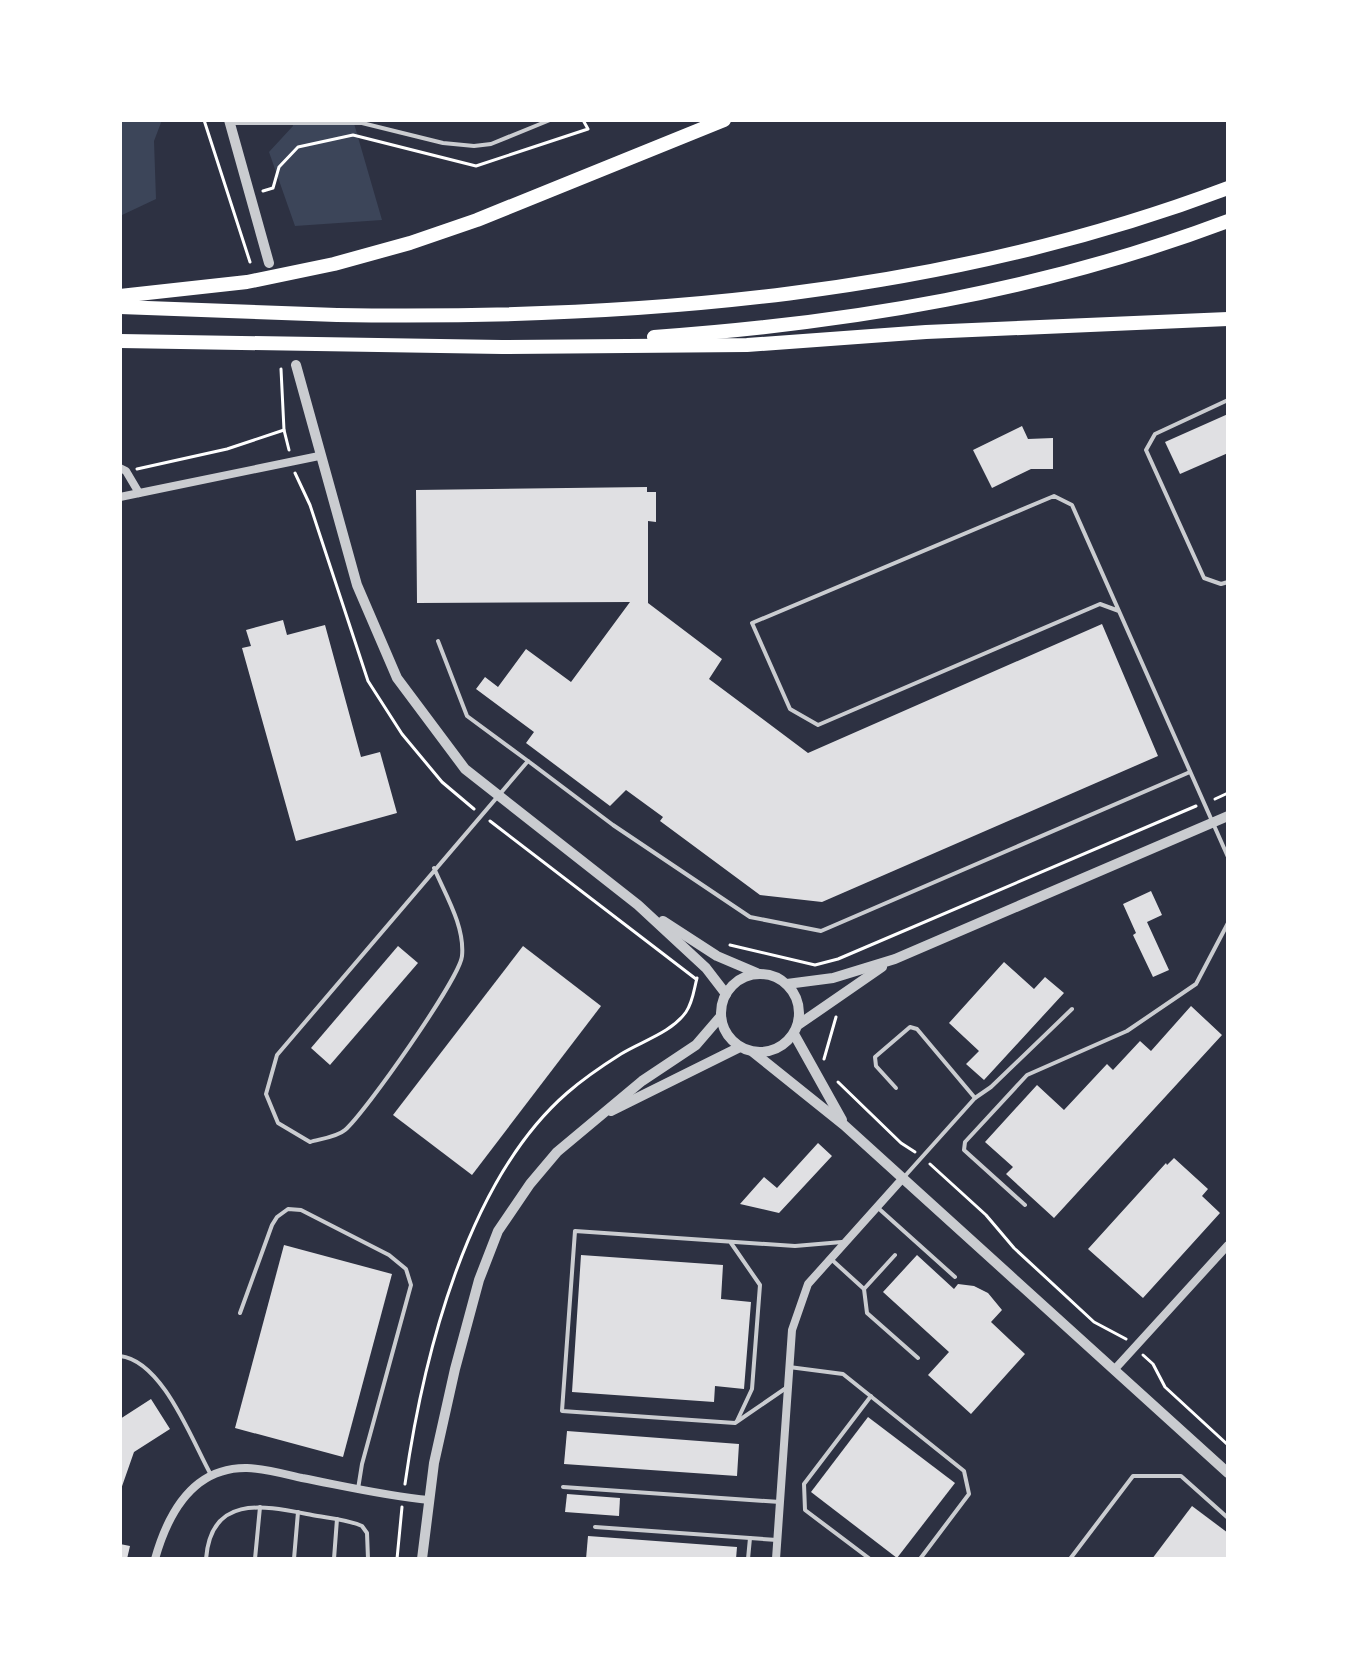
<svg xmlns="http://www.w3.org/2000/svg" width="1348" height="1679" viewBox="0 0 1348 1679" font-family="'Alegreya Sans',sans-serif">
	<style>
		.green { fill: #3c4559 }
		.building { fill: #e0e0e3 }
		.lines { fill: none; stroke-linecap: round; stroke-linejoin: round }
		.path { stroke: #fff; stroke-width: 3 }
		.service { stroke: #caccd0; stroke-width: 4 }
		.minor { stroke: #caccd0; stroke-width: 8 }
		.tertiary { stroke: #caccd0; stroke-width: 10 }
		.motorway { stroke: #fff; stroke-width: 14 }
	</style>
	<rect width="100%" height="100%" fill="#2d3142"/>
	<g class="green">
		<path d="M120,120H162L154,141L156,199L120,216Z"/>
		<path d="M291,120H353L382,220L295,226L269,152L293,126Z"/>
	</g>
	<g class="building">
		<path d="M1228,414V453L1180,474L1165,442Z"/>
		<path d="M1022,426L1028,439L1053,438V469H1031L992,488L973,450Z"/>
		<path d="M647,487V492H656V522L648,521V603L722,659L709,679L808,753L1102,624L1158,756L822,902L760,895L660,821L663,817L626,790L610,806L526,743L534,732L476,689L485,677L498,687L526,649L571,682L630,602L417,603L416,490Z"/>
		<path d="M283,620L287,635L325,625L361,757L380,752L397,813L296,841L242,648L251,646L246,630Z"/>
		<path d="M1151,891L1162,915L1147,922L1169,970L1153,977L1133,935L1136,933L1123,904Z"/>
		<path d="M398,946L418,963L330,1065L311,1048Z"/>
		<path d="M523,946L601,1006L472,1175L393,1115Z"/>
		<path d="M1004,962L1034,989L1045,977L1064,993L984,1080L966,1064L979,1051L949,1023Z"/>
		<path d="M1191,1006L1222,1035L1054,1218L1006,1174L1013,1167L985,1142L1037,1085L1064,1110L1107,1064L1113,1070L1140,1041L1151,1051Z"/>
		<path d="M818,1143L832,1156L779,1213L740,1204L764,1177L777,1188Z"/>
		<path d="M1174,1158L1208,1189L1202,1196L1220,1213L1143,1298L1088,1249L1166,1163L1167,1165Z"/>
		<path d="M284,1245L392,1274L343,1457L235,1428Z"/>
		<path d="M581,1255L723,1265L721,1299L751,1302L744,1389L715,1386L714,1402L572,1392Z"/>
		<path d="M917,1255L954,1289L958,1284L974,1286L988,1293L1002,1310L991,1322L1025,1354L971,1414L928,1375L949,1352L883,1292Z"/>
		<path d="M151,1399L170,1429L134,1452L120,1492V1419Z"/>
		<path d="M868,1417L955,1483L897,1558L811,1492Z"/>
		<path d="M567,1431L739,1444L737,1476L564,1464Z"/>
		<path d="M567,1494L620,1498L619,1516L565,1512Z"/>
		<path d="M1192,1506L1228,1533V1559H1152Z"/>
		<path d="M588,1536L737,1547L736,1559H586Z"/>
		<path d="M120,1544L130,1546L127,1559H120Z"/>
	</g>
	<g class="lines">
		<g class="path">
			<path d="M204,120L250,262"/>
			<path d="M263,191L273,188L279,167L298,147L353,135L476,166L588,129L583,120"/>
			<path d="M281,369L284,430L289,450"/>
			<path d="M137,469L227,449L284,430"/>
			<path d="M295,473L310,505L368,681L402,734L442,782L474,809"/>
			<path d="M1215,799L1228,793"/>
			<path d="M490,821L696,979"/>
			<path d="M730,945L815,965L838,959L1196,806"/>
			<path d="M824,1059L836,1017"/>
			<path d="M838,1082L901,1143L915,1152"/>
			<path d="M930,1164L986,1215L1014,1248L1094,1322L1126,1339"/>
			<path d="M1143,1355L1153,1364L1165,1387L1228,1445"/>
			<path d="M405,1484C423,1357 467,1180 567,1093C583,1079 602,1066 621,1054C642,1041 671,1033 686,1012C693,1002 694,989 697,978"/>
			<path d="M397,1559L402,1507"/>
		</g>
		<g class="service">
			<path d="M232,123H362L443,143L474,146L491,144L550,120"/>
			<path d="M1228,400L1155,434L1146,450L1204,578L1221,584L1228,582"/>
			<path d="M1119,611L1100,604L818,725L790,709L752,623L1054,496L1072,505L1228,857"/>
			<path d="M438,641L467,716L528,761"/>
			<path d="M434,868C445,894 465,926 462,956C460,978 365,1113 345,1130C337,1137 320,1139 310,1142L278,1123L266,1094L277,1055L528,761L613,825L750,917L821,931L1190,772"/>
			<path d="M896,1088L876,1066L875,1057L910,1027L917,1029L975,1098"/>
			<path d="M905,1176L975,1098L991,1087L1072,1009"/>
			<path d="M1025,1205L964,1150L965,1142L1027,1075L1127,1031L1196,984L1228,923"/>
			<path d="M877,1207L955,1277"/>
			<path d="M731,1243L760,1285L752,1389L737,1421"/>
			<path d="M831,1259L864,1289L867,1313L918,1358"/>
			<path d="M864,1289L895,1255"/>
			<path d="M240,1313L272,1225L277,1217L288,1209L301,1210L389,1255L406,1269L411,1285L362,1464L358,1489"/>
			<path d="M120,1356C163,1361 192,1441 211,1475"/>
			<path d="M789,1367L843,1374L964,1471L969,1494L920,1559"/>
			<path d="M786,1388L735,1423L562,1411L575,1231L795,1246L842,1242"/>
			<path d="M563,1487L780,1502"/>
			<path d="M595,1527L777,1540"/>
			<path d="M206,1559C211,1493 265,1506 312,1515C328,1518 347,1519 362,1526L367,1533L368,1559"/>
			<path d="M255,1559L260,1507"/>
			<path d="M294,1559L298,1512"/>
			<path d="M334,1559L337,1519"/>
			<path d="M748,1559L750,1538"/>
			<path d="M870,1559L805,1510L804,1484L871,1396"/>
			<path d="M1070,1559L1133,1476H1181L1228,1518"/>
		</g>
		<g class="minor">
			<path d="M120,468L126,471L139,493"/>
			<path d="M120,497L319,456"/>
			<path d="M1114,1370L1228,1245"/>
			<path d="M155,1559C168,1513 193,1467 247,1468C266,1469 284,1474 302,1478C344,1486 386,1496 429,1500"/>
			<path d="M776,1559L792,1330L808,1284L903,1178"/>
		</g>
		<g class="tertiary">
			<path d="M229,120L269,263"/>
			<path d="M296,365L357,585L397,678L465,769L638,905L706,968L726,994"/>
			<path d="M663,921L717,956L757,973"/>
			<circle cx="760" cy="1013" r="39"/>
			<path d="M787,984L833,978L895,959L1228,816"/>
			<path d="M798,1025L882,967"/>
			<path d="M794,1034L842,1120"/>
			<path d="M753,1052L844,1125L1228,1473"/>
			<path d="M611,1111L740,1047"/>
			<path d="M422,1559L434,1463L455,1369L479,1280L498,1231L530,1184L557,1152L642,1081L696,1045L721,1016"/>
		</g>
		<g class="motorway">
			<path d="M120,296L247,282L334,264L410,243L477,220L724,120"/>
			<path d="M120,307C192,309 265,313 337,315C638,320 945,295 1228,188"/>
			<path d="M654,337C852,323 1042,291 1228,221"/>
			<path d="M120,341L502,347L747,345L926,332L1228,319"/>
		</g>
	</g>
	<rect width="1348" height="1679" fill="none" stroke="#ffffff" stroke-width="244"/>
</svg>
